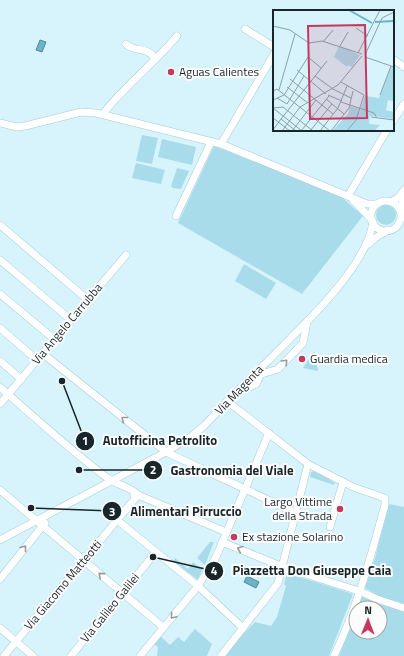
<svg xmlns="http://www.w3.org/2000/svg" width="404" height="656" viewBox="0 0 404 656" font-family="'Titillium Web',sans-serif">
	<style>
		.green { fill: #a9dceb }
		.water { fill: #6bb3c8; stroke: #528899 }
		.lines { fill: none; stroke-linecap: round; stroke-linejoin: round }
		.minor-casing { stroke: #a6cad5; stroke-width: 8 }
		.minor { stroke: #fff; stroke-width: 7 }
		.oneway { stroke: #979d9f }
		.poi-dot { fill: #c73860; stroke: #fcfcfc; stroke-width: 1.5 }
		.labels { text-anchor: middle; stroke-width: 4; stroke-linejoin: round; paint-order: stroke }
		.poi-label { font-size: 12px; fill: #18252a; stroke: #fcfcfc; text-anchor: start }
		.street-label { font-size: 12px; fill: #18252a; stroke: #fcfcfc }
		.inset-river { fill: none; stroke: #6bb3c8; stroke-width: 2 }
		.inset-road { fill: none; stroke: #8ba1a9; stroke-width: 1 }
		.view { fill: #c73860; fill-opacity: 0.15; stroke: #c73860; stroke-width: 2 }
		.inset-edge { fill: none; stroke: #18252a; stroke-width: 2 }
		.leader { fill: none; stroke: #18252a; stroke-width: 1.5 }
		.callout-dot { fill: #18252a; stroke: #fcfcfc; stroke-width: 1.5 }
		.mark-label { font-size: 12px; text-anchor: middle; font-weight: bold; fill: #fff }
		.callout-label { font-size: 13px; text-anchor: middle; font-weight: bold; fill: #18252a; stroke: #fcfcfc; stroke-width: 4; stroke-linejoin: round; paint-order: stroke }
	</style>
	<rect width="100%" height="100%" fill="#d7f4fd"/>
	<g class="green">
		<path d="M142,135L158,138L152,164L136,161Z"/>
		<path d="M162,139L196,147L192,165L158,157Z"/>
		<path d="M214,146L338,194L363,216L302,294L178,223Z"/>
		<path d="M136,163L165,170L161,184L132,178Z"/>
		<path d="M177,168L189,171L181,189L173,188L171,186Z"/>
		<circle cx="386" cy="215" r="10"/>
		<path d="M244,264L276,283L266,299L235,281Z"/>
		<path d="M314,351L318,371L303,368Z"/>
		<path d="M315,471L335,483L334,485L310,477L311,472Z"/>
		<path d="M389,504L404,507V606L386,600L365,588L375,558Z"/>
		<path d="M210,542H214L205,565L197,558Z"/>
		<path d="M175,558L188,569L193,562L202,570L198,580L173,561Z"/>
		<path d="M287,573L353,594L329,656H224L241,636L255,622L271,626L277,617L286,586L284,584Z"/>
		<path d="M362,596L404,610V656H339L356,613V632H380V608H358Z"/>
		<path d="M195,629L212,644L207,656H157L158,647L154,644L160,636L170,645L178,637L184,642Z"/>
	</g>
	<g class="water">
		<path d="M40,40L46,42L42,52L36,50Z"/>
		<path d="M247,576L259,582L256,588L244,582Z"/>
	</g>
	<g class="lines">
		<g class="minor-casing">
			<g id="minor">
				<path d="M245,29L274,47"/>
				<path d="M126,44C135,53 145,45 156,59"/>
				<path d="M393,59L404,67"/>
				<path d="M103,114C125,85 154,64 177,36"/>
				<path d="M393,121L404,104"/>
				<path d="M0,123L17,127L25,126L81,112L96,113L221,144L367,204H377"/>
				<path d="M221,144L274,54"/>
				<path d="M348,196L387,130"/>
				<path d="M353,200L372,220"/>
				<circle cx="386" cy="216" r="15"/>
				<path d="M391,202L399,197L404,190"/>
				<path d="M400,211L404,197"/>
				<path d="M176,216L211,142"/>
				<path d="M0,225L88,300"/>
				<path d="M369,244L375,238L388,230"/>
				<path d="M0,260L71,320"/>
				<path d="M0,294L54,339"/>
				<path d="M0,328L37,360"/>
				<path d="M42,353L166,452L296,513"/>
				<path d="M0,361L21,379"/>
				<path d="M252,377L278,369L303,343L307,322"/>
				<path d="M0,387C35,418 69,449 106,477C116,485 130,486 138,495"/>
				<path d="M239,392L256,384L261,373"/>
				<path d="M227,401L308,464L353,487L385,498V505C371,556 357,608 334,656"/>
				<path d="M0,404L126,255"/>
				<path d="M0,490L163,627"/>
				<path d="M134,495H138L226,532"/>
				<path d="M117,520L198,586L243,628"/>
				<path d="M330,527L343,482"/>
				<path d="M0,540L166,452L193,435L205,425C225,403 246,382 267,362C299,329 367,268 373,222"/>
				<path d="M222,542L283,567L359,591L377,599L404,608"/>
				<path d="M0,579L45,523"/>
				<path d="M0,628L33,656"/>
				<path d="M4,656L138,495"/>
				<path d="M71,656L156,552"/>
				<path d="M140,656L198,586L216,557L269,433"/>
				<path d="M221,656L278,583L308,464"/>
			</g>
		</g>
		<use href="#minor" class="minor"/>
	</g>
	<defs><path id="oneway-chevron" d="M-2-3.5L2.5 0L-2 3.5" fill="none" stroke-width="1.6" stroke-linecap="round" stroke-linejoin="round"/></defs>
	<g class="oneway">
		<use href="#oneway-chevron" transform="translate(285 362) rotate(-46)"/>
		<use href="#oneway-chevron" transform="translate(124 419) rotate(-141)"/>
		<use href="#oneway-chevron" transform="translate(24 548) rotate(-52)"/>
		<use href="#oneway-chevron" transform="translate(240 549) rotate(-157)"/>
		<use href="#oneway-chevron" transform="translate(101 575) rotate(-140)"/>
		<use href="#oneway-chevron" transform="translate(173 616) rotate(130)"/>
	</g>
	<g class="poi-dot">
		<circle cx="171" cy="72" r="4"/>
		<circle cx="302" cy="359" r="4"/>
		<circle cx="340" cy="509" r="4"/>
		<circle cx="234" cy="537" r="4"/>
	</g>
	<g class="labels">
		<g class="poi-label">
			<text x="179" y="76">Aguas Calientes</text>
			<text x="310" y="363">Guardia medica</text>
			<text x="332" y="506" text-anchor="end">Largo Vittime<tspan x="332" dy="14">della Strada</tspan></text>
			<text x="242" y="541">Ex stazione Solarino</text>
		</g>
		<g class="street-label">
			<text transform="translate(67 324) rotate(-50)" y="4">Via Angelo Carrubba</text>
			<text transform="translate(239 390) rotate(-46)" y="4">Via Magenta</text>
			<text transform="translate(63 585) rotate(-50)" y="4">Via Giacomo Matteotti</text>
			<text transform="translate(110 608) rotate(-51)" y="4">Via Galileo Galilei</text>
		</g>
	</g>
	<g transform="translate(273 10)">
		<rect width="121" height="121" fill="#d7f4fd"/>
		<path d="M66,36L87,45L79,57L75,55L74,57L61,47ZM118,57L121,58V91L115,90L113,100L121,102V109L106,107L88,98L92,86L106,88ZM77,96L87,99L83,110L74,121H59L75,104ZM88,99L101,103L103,106H97L96,114L107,115L101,121H75Z" fill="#a9dceb"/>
		<path class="inset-river" d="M76,0L99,13M102,12L121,11"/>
		<path class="inset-road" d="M0,16L17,20L36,33L49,31L89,44M83,18L95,26M50,32L60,20M67,36L75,22M85,43L107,0M92,45L109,8L121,2M92,47L121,57M24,60L53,84M42,66L60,79L78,88M17,69L60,104M68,72L91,85L83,110L74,121M14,77L35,93M6,80L22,24M0,81L4,79L57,121M55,85L69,91M107,85L118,56M4,88L14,94L31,66M53,89L71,104M0,90L11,85L35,47L48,58M68,92L101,103L104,108M0,98L10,97L40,121M0,98L29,121M98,107L121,110M0,108L17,121M8,109L54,51M0,120L8,109L23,121M9,121L27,97L65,75L89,46M19,121L43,90M28,121L56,86M37,121L59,94M47,121L65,98L74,76M58,121L76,98L80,81"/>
		<path class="view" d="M92,15L94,108L37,109L35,16Z"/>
		<rect width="121" height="121" class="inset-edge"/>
	</g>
	<path class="leader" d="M62 381L85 441M79 470L153 470M31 508L112 511M153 557L214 571"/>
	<g class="callout-dot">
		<circle cx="62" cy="381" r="4"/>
		<circle cx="79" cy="470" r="4"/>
		<circle cx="31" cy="508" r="4"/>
		<circle cx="153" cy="557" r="4"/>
		<circle cx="85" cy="441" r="10"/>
		<circle cx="153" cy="470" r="10"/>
		<circle cx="112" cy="511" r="10"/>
		<circle cx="214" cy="571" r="10"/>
	</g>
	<g class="mark-label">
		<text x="85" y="445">1</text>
		<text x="153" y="474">2</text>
		<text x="112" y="516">3</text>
		<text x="214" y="575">4</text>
	</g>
	<g class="callout-label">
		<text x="160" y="445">Autofficina Petrolito</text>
		<text x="232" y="475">Gastronomia del Viale</text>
		<text x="186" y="516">Alimentari Pirruccio</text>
		<text x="312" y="575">Piazzetta Don Giuseppe Caia</text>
	</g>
	<g transform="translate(368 620) rotate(1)"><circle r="19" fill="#fcfcfc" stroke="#a1a6a8"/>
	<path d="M0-3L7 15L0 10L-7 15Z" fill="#c73860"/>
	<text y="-6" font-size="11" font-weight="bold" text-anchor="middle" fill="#18252a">N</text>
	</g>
</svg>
